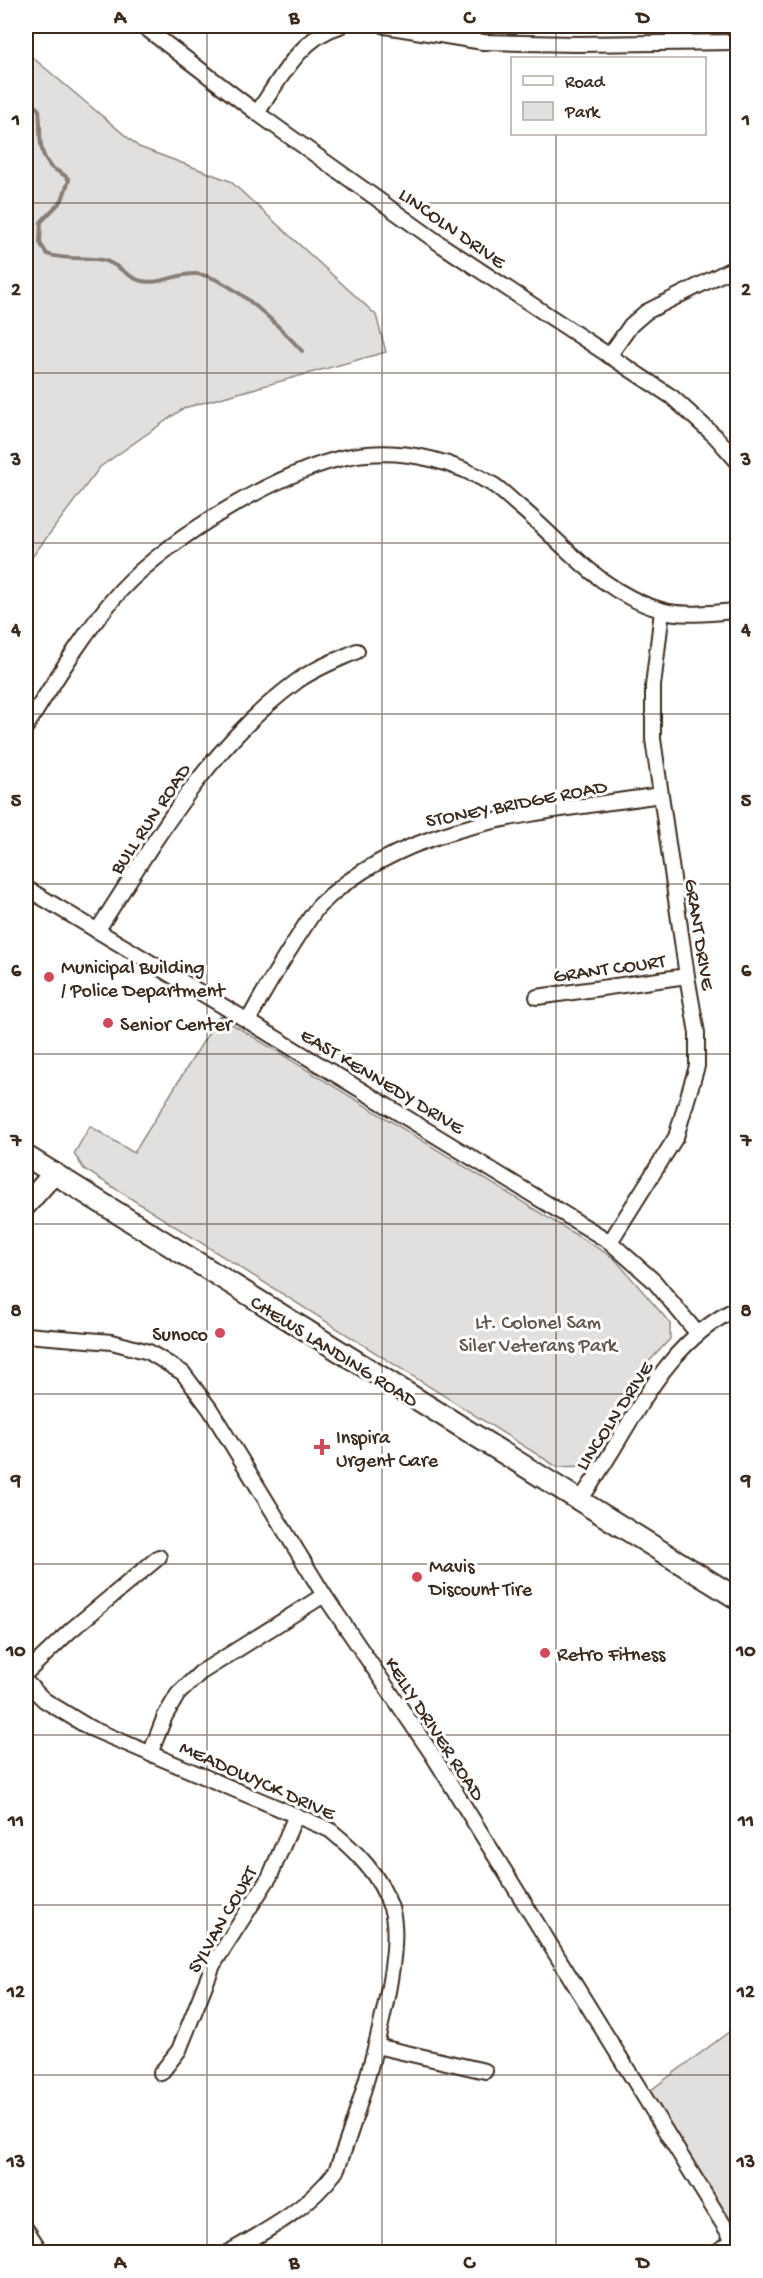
<svg xmlns="http://www.w3.org/2000/svg" width="763" height="2278" viewBox="0 0 763 2278" font-family="'Gochi Hand',sans-serif">
	<style>
		.green { fill: #e2e0de; stroke: #8e857e; stroke-width: 1.5 }
		.lines { fill: none; stroke-linecap: round; stroke-linejoin: round }
		.stream { stroke: #887e77; stroke-width: 4 }
		.street-casing { stroke: #3b2a1e; stroke-width: 18 }
		.secondary-casing { stroke: #3b2a1e; stroke-width: 24 }
		.street { stroke: #fff; stroke-width: 14 }
		.secondary { stroke: #fff; stroke-width: 20 }
		.grid { fill: none; stroke: #3b2a1e; stroke-width: 1.5; stroke-opacity: 0.55 }
		.poi-dot { fill: #d1495b; stroke: #fff; stroke-width: 2 }
		.labels { text-anchor: middle; stroke-width: 6; stroke-linejoin: round; paint-order: stroke }
		.street-label { font-size: 20px; fill: #3b2a1e; stroke: #fff }
		.poi-label { font-size: 20px; fill: #3b2a1e; stroke: #fff; text-anchor: start }
		.park-label { font-size: 20px; fill: #65584e; stroke: #fff }
		.neatline { fill: none; stroke: #3b2a1e; stroke-width: 2 }
		.grid-label { font-size: 20px; text-anchor: middle; font-weight: bold; fill: #3b2a1e }
	</style>
	<rect width="100%" height="100%" fill="#fff"/>
	<filter id="ink" filterUnits="userSpaceOnUse"><feTurbulence type="fractalNoise" baseFrequency=".0167" numOctaves="2"/><feDisplacementMap in="SourceGraphic" scale="12" xChannelSelector="R" yChannelSelector="G"/><feConvolveMatrix kernelMatrix="1 2 1 2 8 2 1 2 1" color-interpolation-filters="sRGB"/></filter>
	<g filter="url(#ink)">
		<g class="green">
			<path d="M26,52L139,147L230,181L376,315L386,352L184,408L100,467L26,565Z"/>
			<path d="M219,1016L614,1258L670,1323V1339L643,1368L583,1466L557,1467L84,1169L74,1154L90,1126L134,1153Z"/>
			<path d="M737,2026V2245L643,2096Z"/>
		</g>
		<g class="lines">
			<path class="stream" d="M26,96L39,110C42,130 36,149 50,166C56,172 65,173 69,180L62,200L41,222L40,243L47,254C62,260 85,257 102,260C117,262 127,278 142,281C161,285 177,273 196,274C230,276 280,327 302,351"/>
			<g class="street-casing">
				<g id="street">
					<path d="M143,26L257,113L443,246L672,397L715,436L738,462"/>
					<path d="M385,26L483,42L576,44L738,42"/>
					<path d="M257,113C279,81 300,37 340,26"/>
					<path d="M609,356L631,325L646,312L738,266"/>
					<path d="M26,727C54,682 86,629 121,590C170,537 295,459 367,454C410,450 455,462 492,484C502,490 511,500 520,507C565,545 601,593 661,610C684,617 714,612 738,611"/>
					<path d="M26,888L248,1021L610,1242L654,1281L698,1334"/>
					<path d="M97,931C155,841 208,747 296,682C313,669 337,660 357,651"/>
					<path d="M537,997L687,976"/>
					<path d="M248,1021C264,991 281,963 299,935C306,925 312,913 320,905C408,819 544,813 660,795"/>
					<path d="M610,1242L676,1137L697,1066V1033L687,976L653,739V686L662,611"/>
					<path d="M26,1335L112,1342L149,1352L183,1373L210,1409L324,1595L432,1754L738,2248"/>
					<path d="M579,1501C630,1434 657,1346 738,1308"/>
					<path d="M26,1673L71,1630L159,1557"/>
					<path d="M26,1682L44,1700L90,1728L330,1830C357,1852 380,1875 391,1908C408,1957 356,2122 336,2171C309,2208 268,2230 229,2252"/>
					<path d="M150,1754L165,1716L178,1694L200,1673L324,1595"/>
					<path d="M376,2046L485,2071"/>
					<path d="M161,2073L179,2050L213,1965L270,1876L296,1815"/>
					<path d="M26,2229L41,2252"/>
					<path d="M716,2252L733,2241"/>
				</g>
			</g>
			<g class="secondary-casing">
				<g id="secondary">
					<path d="M26,1156L738,1599"/>
					<path d="M26,1205L54,1173"/>
				</g>
			</g>
			<use href="#street" class="street"/>
			<use href="#secondary" class="secondary"/>
		</g>
	</g>
	<path class="grid" d="M207,26V2252M382,26V2252M556,26V58M556,134V2252M26,203H738M26,373H738M26,543H738M26,714H738M26,884H738M26,1054H738M26,1224H738M26,1394H738M26,1564H738M26,1735H738M26,1905H738M26,2075H738"/>
	<g class="poi-dot">
		<circle cx="49" cy="977" r="6"/>
		<circle cx="108" cy="1023" r="6"/>
		<circle cx="220" cy="1333" r="6"/>
		<path d="M319 1438h6v6h6v6h-6v6h-6v-6h-6v-6h6z"/>
		<circle cx="417" cy="1577" r="6"/>
		<circle cx="545" cy="1653" r="6"/>
	</g>
	<g class="labels">
		<g class="street-label">
			<text transform="translate(453 227) rotate(35)" y="7">LINCOLN DRIVE</text>
			<text transform="translate(516 802) rotate(-11)" y="7">STONEY BRIDGE ROAD</text>
			<text transform="translate(149 818) rotate(-56)" y="7">BULL RUN ROAD</text>
			<text transform="translate(701 934) rotate(81)" y="7">GRANT DRIVE</text>
			<text transform="translate(609 967) rotate(-8)" y="7">GRANT COURT</text>
			<text transform="translate(383 1080) rotate(31)" y="7">EAST KENNEDY DRIVE</text>
			<text transform="translate(335 1350) rotate(32)" y="7">CHEWS LANDING ROAD</text>
			<text transform="translate(613 1415) rotate(-57)" y="7">LINCOLN DRIVE</text>
			<text transform="translate(436 1728) rotate(57)" y="7">KELLY DRIVER ROAD</text>
			<text transform="translate(258 1779) rotate(24)" y="7">MEADOWYCK DRIVE</text>
			<text transform="translate(221 1919) rotate(-60)" y="7">SYLVAN COURT</text>
		</g>
		<g class="poi-label">
			<text x="61" y="973">Municipal Building<tspan x="61" dy="23">/ Police Department</tspan></text>
			<text x="120" y="1030">Senior Center</text>
			<text x="208" y="1340" text-anchor="end">Sunoco</text>
			<text x="336" y="1443">Inspira<tspan x="336" dy="23">Urgent Care</tspan></text>
			<text x="429" y="1572">Mavis<tspan x="429" dy="23">Discount Tire</tspan></text>
			<text x="557" y="1660">Retro Fitness</text>
		</g>
		<g class="park-label">
			<text x="538" y="1328">Lt. Colonel Sam<tspan x="538" dy="23">Siler Veterans Park</tspan></text>
		</g>
	</g>
	<rect width="763" height="2278" fill="none" stroke="#fff" stroke-width="66"/>
	<rect x="511" y="57" width="195" height="78" fill="#ffffff" stroke="#b1aaa5" stroke-width="1.5"/>
	<rect x="523" y="76" width="30" height="9" fill="#ffffff" stroke="#b1aaa5" stroke-width="1.5"/>
	<text x="565" y="87" font-size="18" fill="#3b2a1e">Road</text>
	<rect x="523" y="102" width="30" height="18" fill="#e2e0de" stroke="#b1aaa5" stroke-width="1.5"/>
	<text x="565" y="117" font-size="18" fill="#3b2a1e">Park</text>
	<rect x="33" y="33" width="697" height="2212" class="neatline"/>
	<g class="grid-label">
		<text x="120" y="23">A</text>
		<text x="294" y="23">B</text>
		<text x="469" y="23">C</text>
		<text x="643" y="23">D</text>
		<text x="16" y="125">1</text>
		<text x="746" y="125">1</text>
		<text x="16" y="295">2</text>
		<text x="746" y="295">2</text>
		<text x="16" y="465">3</text>
		<text x="746" y="465">3</text>
		<text x="16" y="635">4</text>
		<text x="746" y="635">4</text>
		<text x="16" y="806">5</text>
		<text x="746" y="806">5</text>
		<text x="16" y="976">6</text>
		<text x="746" y="976">6</text>
		<text x="16" y="1146">7</text>
		<text x="746" y="1146">7</text>
		<text x="16" y="1316">8</text>
		<text x="746" y="1316">8</text>
		<text x="16" y="1486">9</text>
		<text x="746" y="1486">9</text>
		<text x="16" y="1656">10</text>
		<text x="746" y="1656">10</text>
		<text x="16" y="1826">11</text>
		<text x="746" y="1826">11</text>
		<text x="16" y="1997">12</text>
		<text x="746" y="1997">12</text>
		<text x="16" y="2167">13</text>
		<text x="746" y="2167">13</text>
		<text x="120" y="2268">A</text>
		<text x="294" y="2268">B</text>
		<text x="469" y="2268">C</text>
		<text x="643" y="2268">D</text>
	</g>
</svg>
